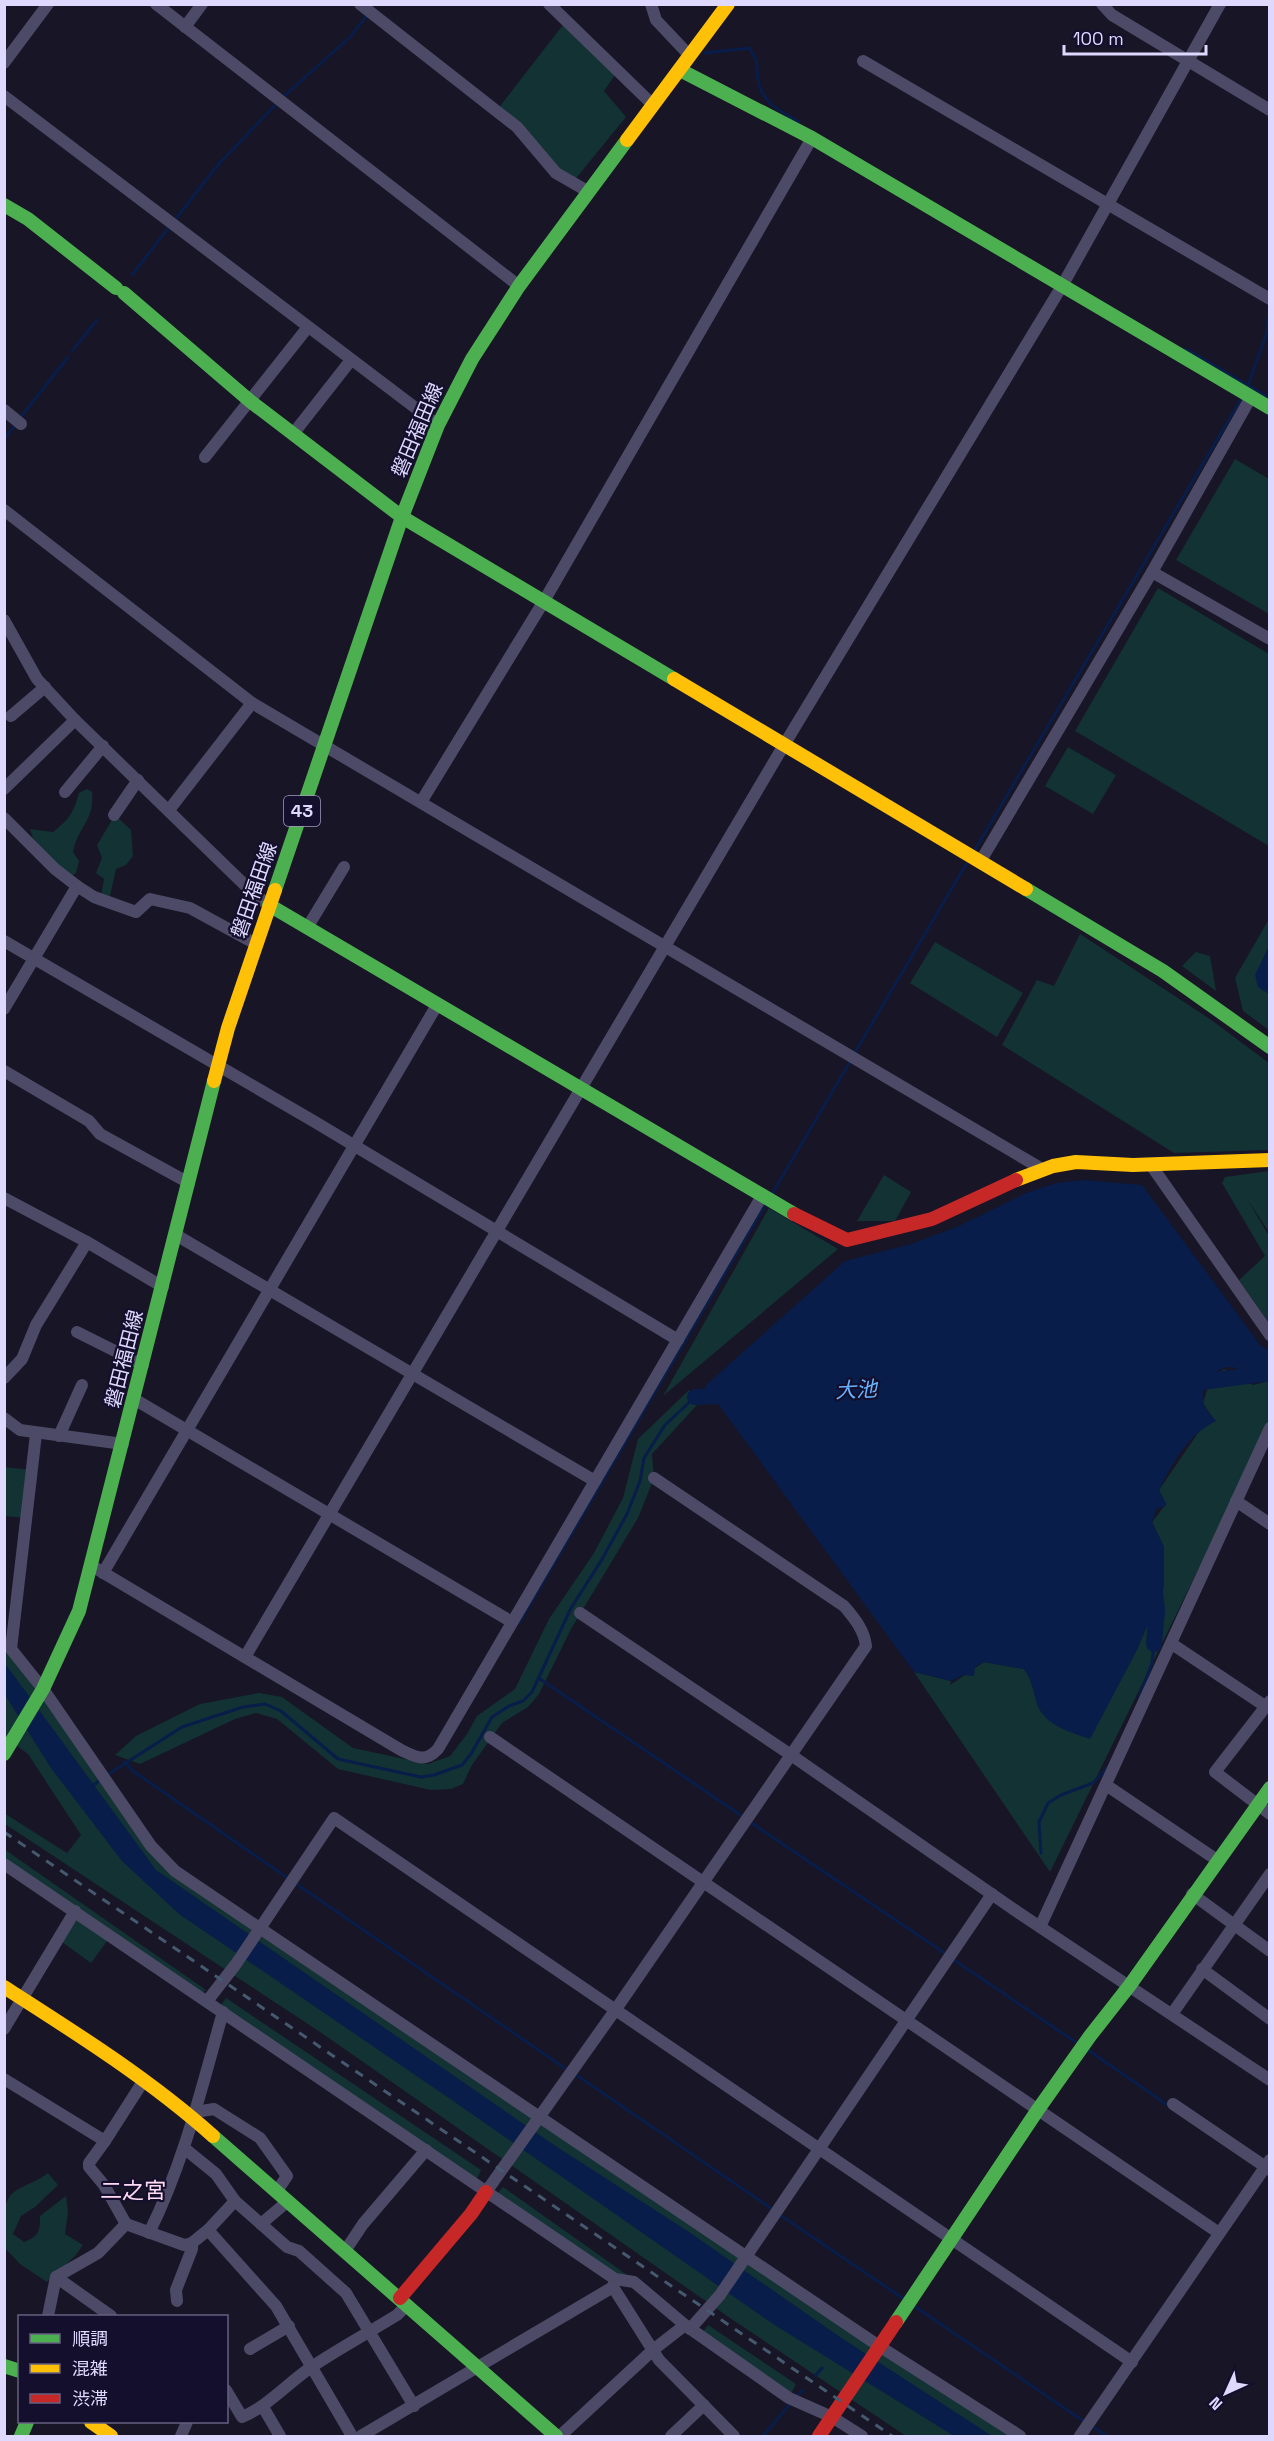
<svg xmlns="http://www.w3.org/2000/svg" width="1274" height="2441" viewBox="0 0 1274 2441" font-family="'Space Grotesk','Noto Sans JP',sans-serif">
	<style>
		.green { fill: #123234 }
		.water { fill: #081d49 }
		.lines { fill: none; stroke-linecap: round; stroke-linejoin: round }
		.stream { stroke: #081d49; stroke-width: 3 }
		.river { stroke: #081d49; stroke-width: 16 }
		.street { stroke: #4c4a66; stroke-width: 12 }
		.fast { stroke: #4caf50; stroke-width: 14 }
		.slow { stroke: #ffc107; stroke-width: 14 }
		.jam { stroke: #c62828; stroke-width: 14 }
		.rail { stroke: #455a6f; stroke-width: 3; stroke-dasharray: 9 8; stroke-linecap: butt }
		.labels { text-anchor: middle; stroke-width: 4.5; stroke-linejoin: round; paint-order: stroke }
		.shield { fill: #140f2c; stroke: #a29cc0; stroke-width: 1.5 }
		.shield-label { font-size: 18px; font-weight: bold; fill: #dfd9ff }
		.street-label { font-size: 20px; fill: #dfd9ff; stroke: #140f2c }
		.water-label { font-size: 21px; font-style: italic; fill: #67b5ff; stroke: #140f2c }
		.quarter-label { font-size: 22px; fill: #ffdbf1; stroke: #140f2c }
	</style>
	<rect width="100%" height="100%" fill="#181526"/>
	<g class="green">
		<path d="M566,21L615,75L604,91L626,117L573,182L497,110Z"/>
		<path d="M1235,459L1269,479V614L1176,560Z"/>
		<path d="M1158,588L1269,654V846L1075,731Z"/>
		<path d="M1068,747L1116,775L1093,814L1045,786Z"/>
		<path d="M87,789L92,792C95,821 78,826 73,852L79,861L76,873L68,879L33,838L30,829L53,832C69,819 73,814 79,793Z"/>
		<path d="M117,817L131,830L133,856L126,865L116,869L110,896H101L104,879L96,873L102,858L97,845L112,820Z"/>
		<path d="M1269,919V1030L1243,1011L1235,978Z"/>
		<path d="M1080,934L1210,1019L1269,1063V1150L1174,1153L1002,1045L1037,980L1054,986Z"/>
		<path d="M935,942L1023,993L997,1037L910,983Z"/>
		<path d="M1196,952L1210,956L1216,991L1182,966Z"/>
		<path d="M1269,1171V1232L1247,1199L1269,1236V1323L1239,1280L1265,1256L1222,1183L1225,1177Z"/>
		<path d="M884,1175L911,1192L895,1221H857Z"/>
		<path d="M769,1208L838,1249L663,1396Z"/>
		<path d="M1224,1369L1253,1385L1269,1381V1425L1050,1872L914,1672L951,1681L950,1685L984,1662L1024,1669L1031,1680L1038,1706L1164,1547L1152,1522L1166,1504L1159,1490L1200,1430L1215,1421L1203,1403L1210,1381Z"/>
		<path d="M689,1390L697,1405L652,1454L654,1478L638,1518L571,1629L539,1694L528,1707L502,1723L472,1765L463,1784L451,1789L431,1790L338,1769L277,1719L256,1713L235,1719L140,1764L115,1755L136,1736L200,1704L259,1693L282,1697L353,1748L428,1764L450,1756L467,1734L477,1716L515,1689L549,1619L594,1553L623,1498L638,1439Z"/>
		<path d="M4,1467L32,1470L26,1518L5,1516Z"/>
		<path d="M5,1635L166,1863L1020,2436H906L730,2318L323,2034L5,1824L4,1813L67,1853L81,1835L28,1754L5,1737Z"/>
		<path d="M4,1849L206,1990L199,1995L5,1860Z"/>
		<path d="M77,1919L107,1941L91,1963L62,1942Z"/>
		<path d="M226,1998L481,2170L476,2181L221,2005Z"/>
		<path d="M48,2173L58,2185L35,2207L21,2216L13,2234L24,2242C39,2236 40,2232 40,2216L66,2196L68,2212L65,2234L83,2245L75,2256L47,2282L20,2264L5,2248C5,2231 0,2202 14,2192C25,2184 37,2182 48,2173Z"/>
		<path d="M503,2187L630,2277L615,2279L496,2195Z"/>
		<path d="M708,2325L796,2384L791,2394L702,2333Z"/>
	</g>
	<g class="water">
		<path d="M1269,946V994L1258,987L1255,975Z"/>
		<path d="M1083,1180L1142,1185L1261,1346L1270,1351L1269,1381L1260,1382C1252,1377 1240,1367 1230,1367C1214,1367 1201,1386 1203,1401C1204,1408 1211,1415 1216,1421C1189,1433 1171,1465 1159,1491L1166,1503L1165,1507L1157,1508L1152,1522L1164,1547V1587L1137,1650L1090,1739C1071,1732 1045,1726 1037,1704C1033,1691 1032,1680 1024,1669L984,1662L975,1667L974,1676L964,1675L951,1681L914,1672L705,1386L845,1261L911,1244L959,1226L1026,1193L1056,1183Z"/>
		<path d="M4,1662L156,1870L554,2145L689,2232L840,2337L992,2436H954L773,2324L446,2096L179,1914L122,1861L51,1768L5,1695Z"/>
	</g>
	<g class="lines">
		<g class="stream">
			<path d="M705,53L749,48C762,66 754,66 759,84C764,105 783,112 799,122"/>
			<path d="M283,97L350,37L368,14"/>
			<path d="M174,221L217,166L278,102"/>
			<path d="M132,275L170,226"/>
			<path d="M1186,349L1270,398"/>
			<path d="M72,351L97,320"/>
			<path d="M1247,388L1266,335L1270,303"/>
			<path d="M20,418L68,357"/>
			<path d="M4,439L16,424"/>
			<path d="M973,853L1241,399"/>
			<path d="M854,1054L968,861"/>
			<path d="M772,1194L851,1060"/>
			<path d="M519,1623L765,1205"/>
			<path d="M540,1679L745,1818"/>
			<path d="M1139,1698L1152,1663L1154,1644"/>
			<path d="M125,1762L133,1771L289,1879"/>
			<path d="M107,1775L182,1727L243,1707L265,1704L281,1711L338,1759L421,1777L434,1775L462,1765L471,1754L492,1717L509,1706L523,1701L532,1692L571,1608L601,1561L627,1514L640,1481L644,1458L665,1425L695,1397"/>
			<path d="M90,1788L101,1779"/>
			<path d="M750,1822L946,1954"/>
			<path d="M1041,1853L1039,1822L1048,1803L1061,1795L1093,1783L1108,1767"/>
			<path d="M295,1883L569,2071"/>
			<path d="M951,1958L1077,2043"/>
			<path d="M1088,2050L1169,2106"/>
			<path d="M575,2074L775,2211"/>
			<path d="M780,2215L904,2299"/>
			<path d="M914,2306L1085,2422"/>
			<path d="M815,2376L822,2368"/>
			<path d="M798,2395L803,2390"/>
			<path d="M1090,2425L1107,2436"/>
			<path d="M763,2436L790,2404"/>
		</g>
		<g class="river">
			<path d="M1186,1384L1270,1373"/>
			<path d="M695,1397L733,1395"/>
			<path d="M1154,1584L1157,1611L1154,1644"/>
		</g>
		<g class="street">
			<path d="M156,4L519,286"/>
			<path d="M360,4L517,127L556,173L589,192"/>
			<path d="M549,4L652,104"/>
			<path d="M651,4L656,20L690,56"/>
			<path d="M1102,4L1112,15L1270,110"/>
			<path d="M185,27L202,4"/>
			<path d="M863,61L1270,299"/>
			<path d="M4,63L48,4"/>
			<path d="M4,96L438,425"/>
			<path d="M4,410L21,424"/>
			<path d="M293,434L351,360"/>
			<path d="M205,457L308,327"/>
			<path d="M4,510L252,703L1042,1169"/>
			<path d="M1152,572L1270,639"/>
			<path d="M4,620L37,679L75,720L255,895L269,905"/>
			<path d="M11,716L45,687"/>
			<path d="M4,789L75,720"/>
			<path d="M65,792L103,746"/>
			<path d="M421,802L544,601L812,138"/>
			<path d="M169,810L252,703"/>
			<path d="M114,815L138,780"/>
			<path d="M4,818L55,869L77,886L94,897L136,912L150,899L190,908L256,944"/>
			<path d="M980,862L1152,572L1251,397"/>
			<path d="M307,928L344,867"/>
			<path d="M4,941L315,1122L678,1340"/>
			<path d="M4,1009L77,886"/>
			<path d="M4,1071L89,1121L100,1134L189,1183"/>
			<path d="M1151,1165L1270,1335"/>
			<path d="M4,1198L87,1242L163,1287"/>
			<path d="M176,1235L595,1481"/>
			<path d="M77,1332L143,1365"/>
			<path d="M4,1378L22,1359L36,1325L87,1242"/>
			<path d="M134,1399L512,1622"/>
			<path d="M4,1418L20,1430L123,1444"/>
			<path d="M36,1434L11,1649L43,1689L151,1846L175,1871L879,2346L1020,2436"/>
			<path d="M59,1436L82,1385"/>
			<path d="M1236,1501L1270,1524"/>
			<path d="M92,1566L401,1750C416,1757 425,1763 438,1749L762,1196"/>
			<path d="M103,1573L437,1005"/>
			<path d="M580,1613L791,1755L1019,1913L1270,2080"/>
			<path d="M1172,1644L1265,1706"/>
			<path d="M245,1657L784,745L1062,286L1220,4"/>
			<path d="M1270,1701L1215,1772L1270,1814"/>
			<path d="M490,1737L1219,2233"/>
			<path d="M1106,1785L1217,1860"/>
			<path d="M4,1864L615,2279L634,2282L685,2325L789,2398L832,2417L862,2436"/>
			<path d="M1192,1894L1270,1951"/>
			<path d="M1040,1927L1270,1428"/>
			<path d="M1202,1969L1270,2019"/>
			<path d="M208,2000L236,1964L334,1818L1132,2362"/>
			<path d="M1172,2014L1270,1874"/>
			<path d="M4,2029L75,1911"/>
			<path d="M4,2079L105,2141L144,2080"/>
			<path d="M1173,2104L1270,2170"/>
			<path d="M195,2112L214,2109L260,2138L287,2176L277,2191"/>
			<path d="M105,2141L89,2163V2167L104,2185L126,2224L184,2245L192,2243L208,2230L276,2306L352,2436"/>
			<path d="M184,2148L216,2174L235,2201L287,2247L299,2251L346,2293L414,2406"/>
			<path d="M486,2192L616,2009L866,1646C864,1629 854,1618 844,1606L654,1478"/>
			<path d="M261,2224L288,2201"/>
			<path d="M208,2230L235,2201"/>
			<path d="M149,2233C184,2163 202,2086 223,2012"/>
			<path d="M345,2251L363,2224L426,2150"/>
			<path d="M56,2277L111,2316"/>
			<path d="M615,2280L613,2287L659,2360L734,2436"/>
			<path d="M177,2301L176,2290L192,2249V2243"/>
			<path d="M48,2316L56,2277L98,2253L126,2224"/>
			<path d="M690,2329L720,2295L992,1894"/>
			<path d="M250,2349L289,2326"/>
			<path d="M226,2390L242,2417C268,2406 287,2384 310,2368C338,2349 368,2333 397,2315L407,2305"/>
			<path d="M263,2407L280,2436"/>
			<path d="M181,2436L187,2422"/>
			<path d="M361,2436L613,2287"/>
			<path d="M560,2436L653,2350L685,2325"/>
			<path d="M671,2436L704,2405"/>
			<path d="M1080,2436L1270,2160"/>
		</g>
		<g class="fast">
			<path d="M680,70L812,138L1270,408"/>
			<path d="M4,205L28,219L116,288"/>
			<path d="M124,293L250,401L402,517L674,679"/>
			<path d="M1026,889L1163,971L1270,1047"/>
			<path d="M275,890L402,517L438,425L472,359L519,286L627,140"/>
			<path d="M269,905L794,1214"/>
			<path d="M4,1754L43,1689L79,1611L214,1081"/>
			<path d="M213,2136L556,2436"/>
			<path d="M896,2322L1037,2111L1090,2036L1130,1985L1270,1788"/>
			<path d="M4,2366L20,2371"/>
			<path d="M21,2436L27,2422"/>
		</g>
		<g class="slow">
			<path d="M627,140L728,4"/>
			<path d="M674,679L1026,889"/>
			<path d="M214,1081L228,1028L275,890"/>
			<path d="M1016,1180L1053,1166L1076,1162L1133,1165L1270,1160"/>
			<path d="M4,1987C76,2033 149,2079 213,2136"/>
			<path d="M91,2422L111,2436"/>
		</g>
		<g class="jam">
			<path d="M794,1214L847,1240L932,1219L1016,1180"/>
			<path d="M400,2298L471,2214L486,2192"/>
			<path d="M819,2436L896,2322"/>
		</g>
		<path class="rail" d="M4,1832L892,2436"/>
	</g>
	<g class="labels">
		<rect class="shield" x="284" y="796" width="36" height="30" rx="4.5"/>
		<g class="shield-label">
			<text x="302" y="817">43</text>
		</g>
		<g class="street-label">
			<text transform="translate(417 430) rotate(-67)" y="7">磐田福田線</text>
			<text transform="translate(254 890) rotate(-71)" y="7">磐田福田線</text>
			<text transform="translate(124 1359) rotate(-76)" y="7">磐田福田線</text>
		</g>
		<g class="water-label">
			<text transform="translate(856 1390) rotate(-3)" y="7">大池</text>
		</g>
		<g class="quarter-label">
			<text x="133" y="2198">二之宮</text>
		</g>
	</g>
	<rect width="1274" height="2441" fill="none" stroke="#dfd9ff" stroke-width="12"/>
	<rect x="18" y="2315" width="210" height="108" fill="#140f2c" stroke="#656080" stroke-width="1.5"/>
	<rect x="30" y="2334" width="30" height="9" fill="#4caf50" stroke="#656080" stroke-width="1.5"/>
	<text x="72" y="2345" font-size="18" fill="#dfd9ff">順調</text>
	<rect x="30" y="2364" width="30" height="9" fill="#ffc107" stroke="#656080" stroke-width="1.5"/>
	<text x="72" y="2375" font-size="18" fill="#dfd9ff">混雑</text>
	<rect x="30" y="2394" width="30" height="9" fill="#c62828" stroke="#656080" stroke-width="1.5"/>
	<text x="72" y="2405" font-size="18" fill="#dfd9ff">渋滞</text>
	<g transform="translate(1226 2393) rotate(225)" stroke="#140f2c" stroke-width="4.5" paint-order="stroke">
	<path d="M0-4.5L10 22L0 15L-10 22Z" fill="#dfd9ff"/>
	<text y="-9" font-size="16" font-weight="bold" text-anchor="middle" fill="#dfd9ff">N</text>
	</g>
	<path d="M1064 45v9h142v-9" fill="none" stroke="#dfd9ff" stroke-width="3"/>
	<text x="1073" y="45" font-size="18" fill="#dfd9ff" stroke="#140f2c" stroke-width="4.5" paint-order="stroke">100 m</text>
</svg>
